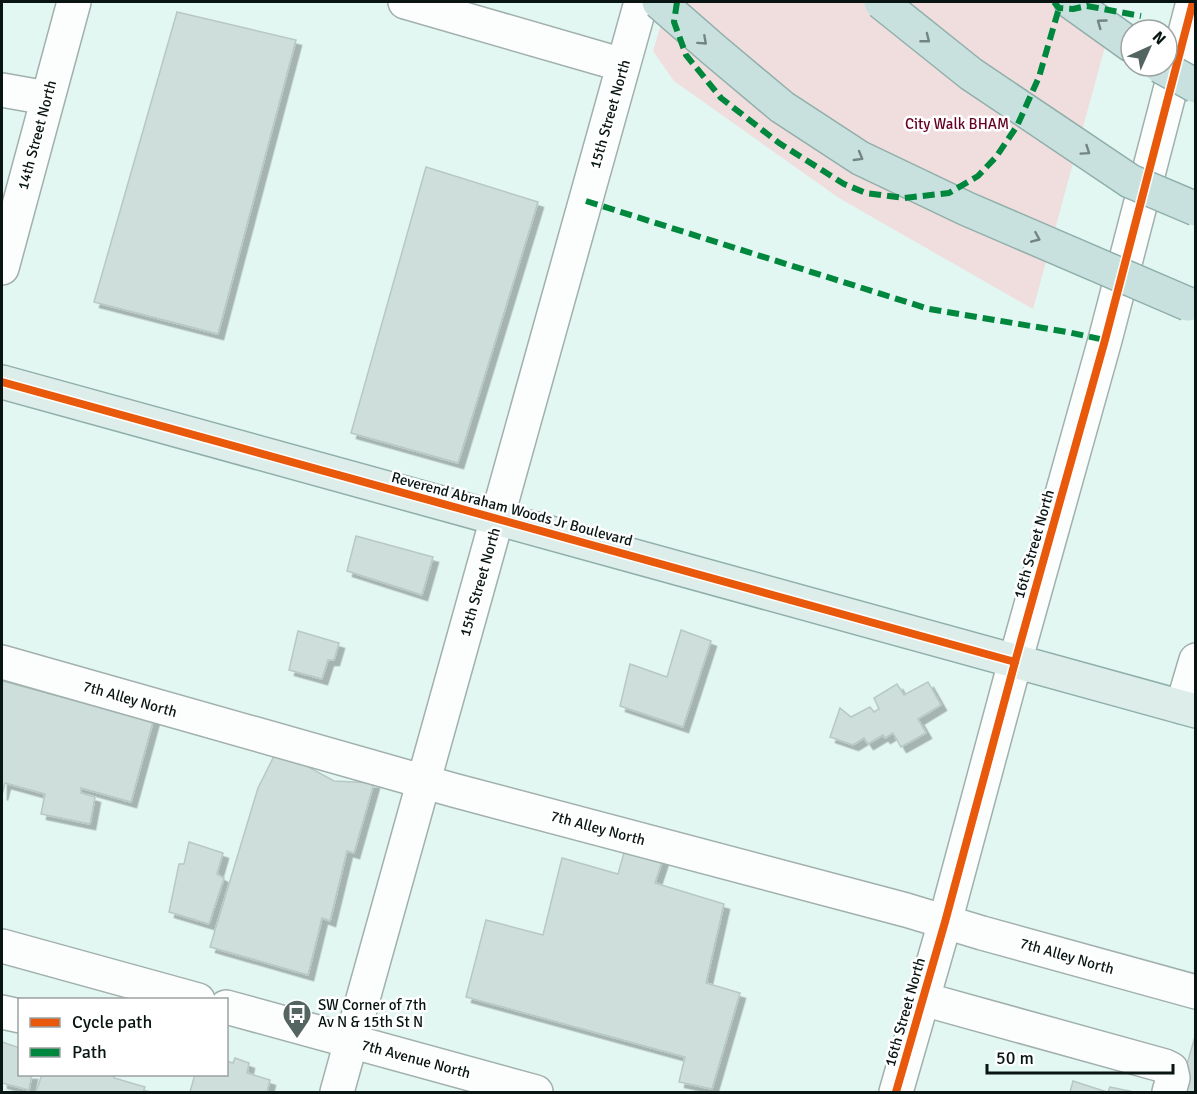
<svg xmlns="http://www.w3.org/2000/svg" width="1197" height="1094" viewBox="0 0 1197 1094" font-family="Signika,sans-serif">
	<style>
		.green { fill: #f0ddde }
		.building { fill: #cededb; stroke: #b8c8c5; stroke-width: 1.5; filter: url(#shadow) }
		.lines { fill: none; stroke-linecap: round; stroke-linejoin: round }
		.minor-casing { stroke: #a1b0ad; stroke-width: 36 }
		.major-casing { stroke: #90afaa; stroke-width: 36 }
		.highway-casing { stroke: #90afaa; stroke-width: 36 }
		.minor { stroke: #fbfefd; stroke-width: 33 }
		.major { stroke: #ddedea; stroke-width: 33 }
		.highway { stroke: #c9e1de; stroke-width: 33 }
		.highway-bridge-casing { stroke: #90afaa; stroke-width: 36; stroke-linecap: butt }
		.highway-bridge { stroke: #c9e1de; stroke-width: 33 }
		.quiet { stroke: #00873e; stroke-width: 6; stroke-dasharray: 12 6; stroke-linecap: butt }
		.cycleway-casing { stroke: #fff; stroke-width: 11 }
		.cycleway { stroke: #e8590c; stroke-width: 8 }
		.oneway { stroke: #728583 }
		.labels { text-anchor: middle; stroke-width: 5; stroke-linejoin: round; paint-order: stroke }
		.street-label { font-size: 15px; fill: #081513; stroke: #fff }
		.park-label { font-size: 15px; fill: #640122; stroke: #fff }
		.poi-label { font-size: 15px; fill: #081513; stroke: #fff; text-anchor: start }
	</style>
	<defs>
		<filter id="shadow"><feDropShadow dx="5.5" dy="5.5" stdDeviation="0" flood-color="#0004"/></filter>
	</defs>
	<rect width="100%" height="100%" fill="#e2f6f2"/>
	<path class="green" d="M668,2H1100L1114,14L1033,309L839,198L674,81L653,51Z"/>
	<g class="building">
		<path d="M177,12L296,40L218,334L94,302Z"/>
		<path d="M426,167L538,202L458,463L351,433Z"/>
		<path d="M356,536L433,557L422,595L347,571Z"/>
		<path d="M681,630L711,641L683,727L620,706L630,664L667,677Z"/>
		<path d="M298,631L339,643L334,660H328L322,679L289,670Z"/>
		<path d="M2,681L133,716L156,711L131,802L81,788V793L95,797L90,824L41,814L45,794L5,783L2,795Z"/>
		<path d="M928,682L941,705L918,719L926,733L901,747L893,733L885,738L883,735L868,744L864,738L853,745L830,737L840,708L851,717L870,707L874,712L879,709L874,698L897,684L904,695Z"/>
		<path d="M277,750L334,781L374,783L354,853L347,851L330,921L322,918L308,975L210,947L258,788Z"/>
		<path d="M189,842L223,853L217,874L224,878L209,924L169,912L179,864H184Z"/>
		<path d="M626,846L663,859L655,883L724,904L706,983L740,993L712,1089L679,1082L685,1057L466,997L486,920L543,935L562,858L618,874Z"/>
		<path d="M1196,1033V1092H1179Z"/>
		<path d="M2,1042L20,1048V1074H32L29,1090L2,1083Z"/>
		<path d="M235,1058L249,1063L247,1073L270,1080L267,1092H190L195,1074H226V1061L233,1063Z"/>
		<path d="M42,1074H114V1078L145,1087L143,1092H36Z"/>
		<path d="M1073,1081L1107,1092H1070Z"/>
		<path d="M1110,1087L1134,1092H1108Z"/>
	</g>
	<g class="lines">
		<g class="minor-casing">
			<g id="minor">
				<path d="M405,2L623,65"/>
				<path d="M2,90L47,98"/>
				<path d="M2,268L74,2"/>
				<path d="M2,662L453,790L906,910L982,933L1196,992"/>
				<path d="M1182,707L1196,660"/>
				<path d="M2,946L198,1000"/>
				<path d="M923,999L1165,1066L1171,1069L1173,1078L1169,1092"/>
				<path d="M226,1007L536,1092"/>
				<path d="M2,1012L20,1016"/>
				<path d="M337,1092L641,2"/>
				<path d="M896,1092L945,922L1015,662L1105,340L1193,2"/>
			</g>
		</g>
		<g class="major-casing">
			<path id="major" d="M2,382L1196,711"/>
		</g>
		<g class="highway-casing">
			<path id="highway" d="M1071,2L1131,45"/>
		</g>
		<use href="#minor" class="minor"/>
		<use href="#major" class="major"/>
		<use href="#highway" class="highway"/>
		<g class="highway-bridge-casing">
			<g id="highway-bridge">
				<path d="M659,2L714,50L782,107L860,158L967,209L1188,304"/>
				<path d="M881,2L971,74L1130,181L1196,209"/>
				<path d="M1160,66L1196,86"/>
			</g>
		</g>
		<use href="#highway-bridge" class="highway-bridge"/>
		<g class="quiet">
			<path d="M677,2L674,22L686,55L721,98L779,143L844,184L866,193L904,198L949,193L978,176L996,157L1017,126L1039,77L1059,8"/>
			<path d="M1054,2L1059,8L1073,9L1087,6L1141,16"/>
			<path d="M586,201L929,309L1067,332L1105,340"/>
		</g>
		<g class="cycleway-casing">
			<g id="cycleway">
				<path d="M2,382L1015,662"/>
				<path d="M896,1092L945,922L1015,662L1105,340L1193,2"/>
			</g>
		</g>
		<use href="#cycleway" class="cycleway"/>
	</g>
	<defs><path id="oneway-chevron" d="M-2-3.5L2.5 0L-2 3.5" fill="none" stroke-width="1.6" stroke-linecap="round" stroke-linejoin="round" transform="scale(1.5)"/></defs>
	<g class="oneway">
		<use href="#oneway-chevron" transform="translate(1101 23) rotate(-144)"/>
		<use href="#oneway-chevron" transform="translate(926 39) rotate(38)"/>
		<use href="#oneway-chevron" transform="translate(703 41) rotate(42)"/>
		<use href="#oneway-chevron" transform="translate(1086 151) rotate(34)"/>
		<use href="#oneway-chevron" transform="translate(859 157) rotate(30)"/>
		<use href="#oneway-chevron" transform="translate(1036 238) rotate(23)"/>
	</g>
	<defs>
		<g id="bus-pin" transform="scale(1.5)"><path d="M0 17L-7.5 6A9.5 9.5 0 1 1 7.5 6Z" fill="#546461" stroke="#fff"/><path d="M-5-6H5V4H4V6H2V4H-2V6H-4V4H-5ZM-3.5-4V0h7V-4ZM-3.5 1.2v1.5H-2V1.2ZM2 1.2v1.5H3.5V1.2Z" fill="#fff"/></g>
	</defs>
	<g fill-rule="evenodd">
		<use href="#bus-pin" x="297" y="1014"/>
	</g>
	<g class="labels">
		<g class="street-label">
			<text transform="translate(610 114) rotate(-74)" y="5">15th Street North</text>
			<text transform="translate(37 135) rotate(-75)" y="5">14th Street North</text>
			<text transform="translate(512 509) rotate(15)" y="5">Reverend Abraham Woods Jr Boulevard</text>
			<text transform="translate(1034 544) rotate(-74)" y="5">16th Street North</text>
			<text transform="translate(480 582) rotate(-74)" y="5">15th Street North</text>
			<text transform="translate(130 699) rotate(16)" y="5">7th Alley North</text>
			<text transform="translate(598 828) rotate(15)" y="5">7th Alley North</text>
			<text transform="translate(1067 956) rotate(16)" y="5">7th Alley North</text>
			<text transform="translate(905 1012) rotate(-74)" y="5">16th Street North</text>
			<text transform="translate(416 1059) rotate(15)" y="5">7th Avenue North</text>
		</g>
		<g class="park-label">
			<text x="957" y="129">City Walk BHAM</text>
		</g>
		<g class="poi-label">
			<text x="318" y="1010">SW Corner of 7th<tspan x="318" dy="17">Av N &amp; 15th St N</tspan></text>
		</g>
	</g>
	<rect width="1197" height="1094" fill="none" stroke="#081513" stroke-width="6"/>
	<rect x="18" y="998" width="210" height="78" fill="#ffffff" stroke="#9ca1a1" stroke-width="1.5"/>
	<rect x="30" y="1018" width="30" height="9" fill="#e8590c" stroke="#9ca1a1" stroke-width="1.5"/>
	<text x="72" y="1028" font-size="18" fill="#081513">Cycle path</text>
	<rect x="30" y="1048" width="30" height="9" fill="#00873e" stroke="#9ca1a1" stroke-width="1.5"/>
	<text x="72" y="1058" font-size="18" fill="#081513">Path</text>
	<g transform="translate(1149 48) rotate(45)"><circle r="28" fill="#ffffff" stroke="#9ca1a1" stroke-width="1.5"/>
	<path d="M0-4.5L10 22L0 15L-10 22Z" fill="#546461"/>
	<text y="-9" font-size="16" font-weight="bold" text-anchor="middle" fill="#081513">N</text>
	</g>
	<path d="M987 1064v9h186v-9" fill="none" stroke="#081513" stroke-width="3"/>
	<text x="996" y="1064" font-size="18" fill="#081513" stroke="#ffffff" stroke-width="4.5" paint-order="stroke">50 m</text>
</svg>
